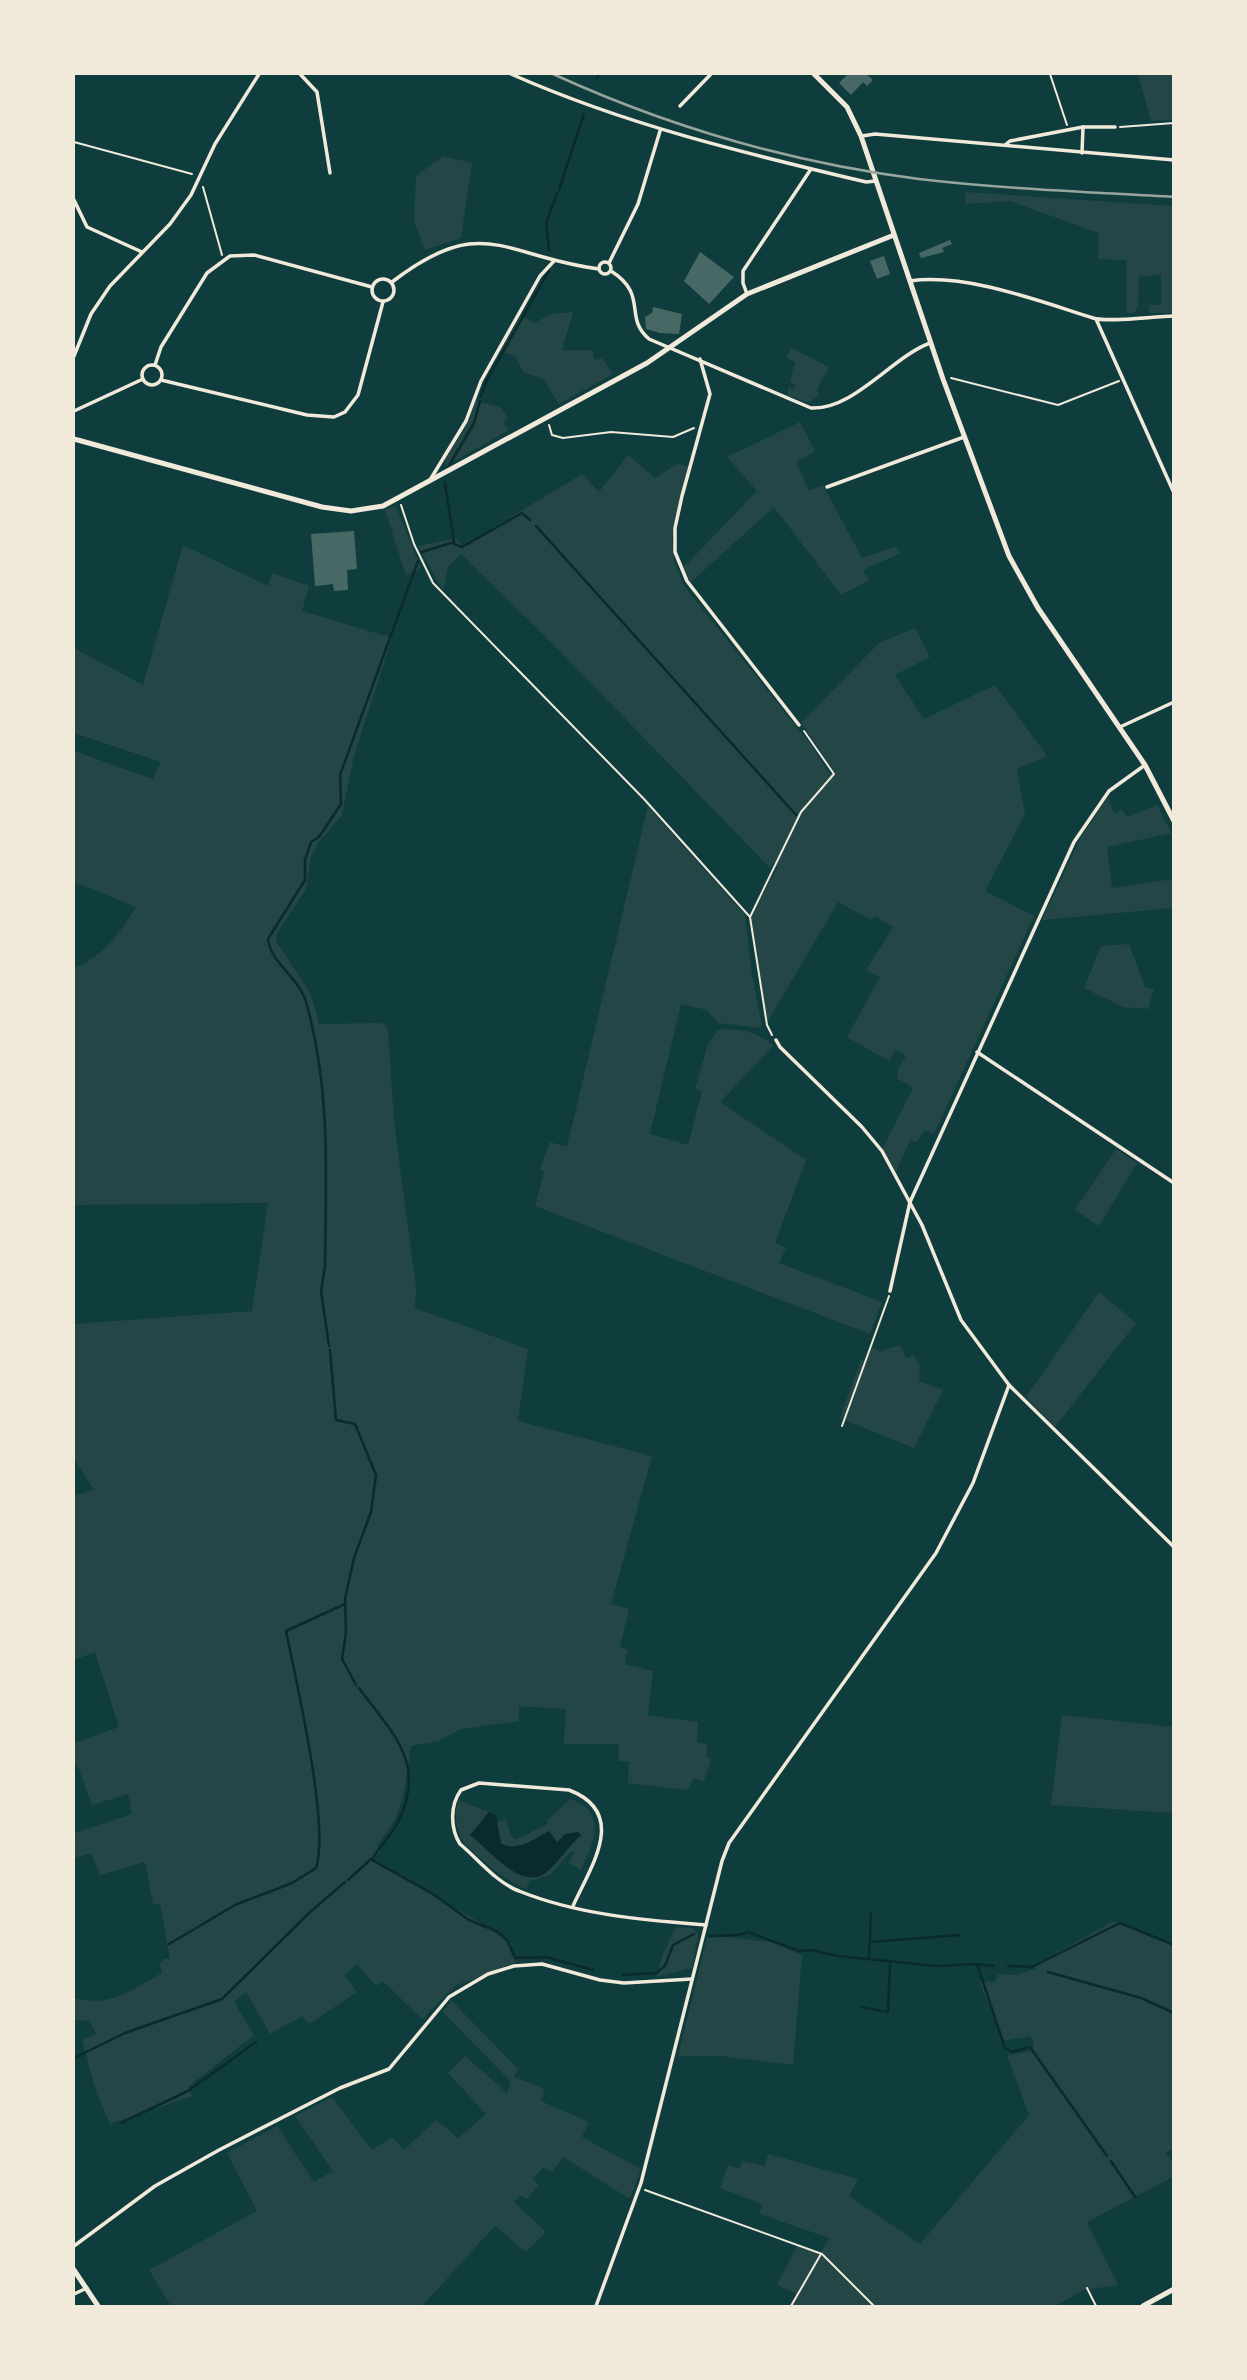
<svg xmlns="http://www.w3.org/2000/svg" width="1247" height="2380" viewBox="0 0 1247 2380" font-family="Quicksand,sans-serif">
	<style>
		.green { fill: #244646 }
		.water { fill: #0a2a2b }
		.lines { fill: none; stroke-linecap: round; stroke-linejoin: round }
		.stream { stroke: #0a2a2b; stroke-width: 2.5 }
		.building { fill: #486865 }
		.path { stroke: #f1e9da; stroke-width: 2 }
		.minor { stroke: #f1e9da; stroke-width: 3.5 }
		.tertiary { stroke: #f1e9da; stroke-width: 5 }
		.secondary { stroke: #f1e9da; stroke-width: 5 }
		.rail { stroke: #97a49c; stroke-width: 2.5 }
	</style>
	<rect width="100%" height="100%" fill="#0f3d3e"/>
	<g class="green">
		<path d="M1138,74H1173V120L1151,121Z"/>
		<path d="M443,156L472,163L461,238L425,250L414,220L416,176Z"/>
		<path d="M966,192L1173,206V313H1149V305H1161V274L1139,277L1138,306L1134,313H1127L1126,260L1098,259L1099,233L1010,201L965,204Z"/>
		<path d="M573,312L562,350H593L594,360L602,358L613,374L559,404L543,379L523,372L515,356L501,351L521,315L534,323L552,314Z"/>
		<path d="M791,348L829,367L817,389L819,395L809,403L788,395V387L793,390L796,385L790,382L795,362L786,358Z"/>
		<path d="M475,401L500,407L508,418L503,422L509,430L446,466L445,460L470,419Z"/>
		<path d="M800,422L815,451L796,462L809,491L823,485L862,558L895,547L901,553L863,570L869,580L841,595L774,507L690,583L684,567L757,491L727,457Z"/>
		<path d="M628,455L655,478L677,464L688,466L672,539L674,561L684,586L812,746L829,773L835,772L801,723L879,643L915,628L930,657L895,675L924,719L995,685L1047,756L1017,769L1025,814L985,891L1034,916L934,1134L924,1130L917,1142L910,1140L896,1172L883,1148L913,1088L897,1078L898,1069L906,1056L895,1050L889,1061L847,1037L880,977L866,970L893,927L875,916L871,920L838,902L767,1023L750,917L778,867L773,864L770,868L553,644L461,554L448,567L443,591L418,546L456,538L463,546L582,474L599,492Z"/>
		<path d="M396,506L421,568L406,576L385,510Z"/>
		<path d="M183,545L268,586L272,573L309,586L302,611L392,638L354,756L342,815L317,844L311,857L306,889L277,933L276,941L311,994L319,1024L379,1023L386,1025L388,1030L394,1122L416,1288L415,1308L528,1349L518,1421L652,1456L611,1604L629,1609L620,1647L628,1650L625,1664L653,1671L648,1715L698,1722L697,1743L707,1744V1758L711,1759L704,1781L694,1778L688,1790L628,1783L629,1761H619V1744H564L566,1709L519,1706V1721L460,1729L439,1741L411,1746C403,1788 408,1810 377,1845L382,1849L373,1861L505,1937L516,1962L455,1986L422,2019L383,1981L376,1986L357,1964L344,1975L357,1992L309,2024L302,2016L270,2034L246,1992L234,2002L254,2035L188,2087L192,2096L110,2124L96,2092L82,2040L96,2034L90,2021L74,2020V1998C110,2008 131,1990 162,1973L160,1964L164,1959H170L160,1904H153L145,1862L100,1875L91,1853L74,1858V1833L132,1814L128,1794L92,1805L77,1764L74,1765V1743L119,1727L95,1652L74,1660V1496L94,1490L74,1459V1324L252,1311L268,1203L74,1205V968C103,957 120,933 136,907L74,882V751L153,779L161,762L74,733V648L143,685Z"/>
		<path d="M1108,797L1114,814L1122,809L1127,817L1157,805L1171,833L1107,847L1112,888L1173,879V908L1042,920L1081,837Z"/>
		<path d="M648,806L745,915L752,975L762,1025L758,1028L718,1023L707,1010L681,1004L650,1134L688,1145L702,1091L695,1089L708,1044L718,1030C736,1027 760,1032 773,1046L720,1102L806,1160L775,1243L786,1248L779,1263L882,1302L870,1334L535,1206L544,1172L540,1169L550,1142L567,1147Z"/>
		<path d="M1129,944L1145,987L1154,989L1148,1009L1123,1007L1084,988L1101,946Z"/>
		<path d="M1116,1149L1137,1163L1099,1226L1075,1210Z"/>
		<path d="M1099,1292L1136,1323L1055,1427L1026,1397Z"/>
		<path d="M900,1345L906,1358L914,1355L920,1367L919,1381L943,1390L914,1448L840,1418L861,1359L867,1361L872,1347L880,1351Z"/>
		<path d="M1062,1715L1173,1727V1813L1051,1805Z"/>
		<path d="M570,1799C608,1811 594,1844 581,1870L568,1863L575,1852L571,1851L550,1875L529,1881L527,1889C511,1885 470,1853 461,1838C455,1827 455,1812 458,1800L489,1812L471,1835L482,1844L560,1858L581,1835L557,1842L549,1831C533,1840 519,1851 501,1844L497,1822L505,1819C510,1825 508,1833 515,1840L548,1824L547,1821Z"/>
		<path d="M1112,1922L1123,1923L1173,1945L1174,2147L1166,2153L1173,2163V2177L1087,2222L1118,2285L1084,2290L1055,2306H789L796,2294L777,2285L797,2246L820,2254L829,2238L760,2214L762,2204L720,2188L728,2165L739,2169L742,2161L765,2166L768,2154L858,2179L849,2196L920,2244L1029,2115L1007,2055L1032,2051L1034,2043L1030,2036L1004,2041L979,1981L995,1982L998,1974L1016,1975L1035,1969V1965Z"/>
		<path d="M676,1927L693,1928L698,1934L692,1968L656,1977L663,1954Z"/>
		<path d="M726,1937L771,1942L802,1955L793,2065L721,2056H678L707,1938Z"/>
		<path d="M452,2001L518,2069L514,2077L545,2089L541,2101L589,2122L582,2137L641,2169L630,2199L563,2157L552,2172L543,2167L533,2179L539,2185L527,2199L521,2195L514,2202L546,2232L526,2252L495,2226L422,2306H171L149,2270L257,2211L227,2153L277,2126L314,2182L333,2171L295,2116L332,2097L372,2150L392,2137L404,2150L436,2120L458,2138L486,2114L448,2073L465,2056L507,2093L511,2082L442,2011Z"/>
	</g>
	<path class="water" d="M489,1812L496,1816L501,1844C519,1852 533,1839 549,1831L557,1842L565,1834L578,1832L581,1835C568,1846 560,1860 548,1871C522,1894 489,1849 470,1835Z"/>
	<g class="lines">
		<g class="stream">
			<path d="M597,78L600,74"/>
			<path d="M559,190L584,114"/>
			<path d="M549,250L546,223L557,193"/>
			<path d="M481,396L487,380L549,271"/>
			<path d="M450,464L474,423L480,401"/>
			<path d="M536,526L796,815"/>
			<path d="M454,544L462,547L522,513L530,520"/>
			<path d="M422,552L454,542L445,483"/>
			<path d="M329,1346L321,1291L325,1267C326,1178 331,1088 306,1002C300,979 270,962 268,939L305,880V860L311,842L319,837L341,804L340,775L418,561"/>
			<path d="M330,1350L336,1420L355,1424L376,1475L371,1512L354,1558L345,1599L346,1632L342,1659L356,1685"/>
			<path d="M359,1688C391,1732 427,1762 399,1820C393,1835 378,1847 372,1860L433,1894L469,1920L496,1931L507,1940L515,1958L546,1957L593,1970"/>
			<path d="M348,1880L371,1859"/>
			<path d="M709,1936C723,1934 735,1938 748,1932L799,1951L811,1950L838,1956L936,1966L977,1964L1005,2048L1012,2052L1030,2047L1107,2156"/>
			<path d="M870,1942L960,1935"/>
			<path d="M169,1944L235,1905L292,1883L316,1868C330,1826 296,1680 286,1631L345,1604"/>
			<path d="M869,1958L871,1913"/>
			<path d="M977,1964L994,1966"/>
			<path d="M1008,1966L1032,1967L1120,1923L1174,1945"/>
			<path d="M1048,1972L1141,1998L1174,2013"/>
			<path d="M623,1975L656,1973L665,1966L673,1945L694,1934"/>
			<path d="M861,2007L888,2012L890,1964"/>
			<path d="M74,2058L125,2033L222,1999L309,1913L345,1882"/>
			<path d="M121,2123L188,2091L256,2042"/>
			<path d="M1111,2161L1135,2197"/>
		</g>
	</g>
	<g class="building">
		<path d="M848,74H866L873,80L867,86L863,82L851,95L839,83Z"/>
		<path d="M950,240L952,244L942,248L944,252L921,258L919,253Z"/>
		<path d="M700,252L734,277L709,304L684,281Z"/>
		<path d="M884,256L890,274L877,279L870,261Z"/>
		<path d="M653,307L682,314L679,334L660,333L646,329L645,317L652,313Z"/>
		<path d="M354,531L357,569L347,570L348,590L334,591L333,584L315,586L311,534Z"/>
	</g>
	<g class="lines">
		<g class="path">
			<path d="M1050,74L1067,125"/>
			<path d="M1120,127L1174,123"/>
			<path d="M74,142L192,174"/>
			<path d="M203,187L222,255"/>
			<path d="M951,378L1058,405L1119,381"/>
			<path d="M549,425L552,435L563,438L611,432L673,437L694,428"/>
			<path d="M401,505L414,544L433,583L644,799L750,917"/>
			<path d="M772,1035L767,1025L750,917L801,812L834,774L804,731"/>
			<path d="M842,1426L889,1296"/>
			<path d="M645,2190L822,2254"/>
			<path d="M823,2255L874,2306"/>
			<path d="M1087,2288L1096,2306"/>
			<path d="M791,2306L821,2254"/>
		</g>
		<g class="minor">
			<path d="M300,74L317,92L330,173"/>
			<path d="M511,74C626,125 744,153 866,182L876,181"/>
			<path d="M680,106L711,74"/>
			<path d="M862,136L875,134L1174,160"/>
			<path d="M1005,145L1010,141L1083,127H1115"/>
			<path d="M1082,153L1083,127"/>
			<path d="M74,200L87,227L142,252"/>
			<circle cx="605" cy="268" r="6"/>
			<path d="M609,263L638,204L660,131"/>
			<path d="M611,271C649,295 623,317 649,339L811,408C854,410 892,357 930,343"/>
			<circle cx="383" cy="290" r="11"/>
			<path d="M910,281C966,273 1039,301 1093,318C1107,323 1155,316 1174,316"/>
			<path d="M392,282C483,212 502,256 599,269"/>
			<path d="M747,294L743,283V271L811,169"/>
			<path d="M1096,319L1174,493"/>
			<path d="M74,356L91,314L110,286L170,224L191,195L215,144L259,74"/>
			<path d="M700,359L710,394L682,496L675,528V552L687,581L799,725"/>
			<circle cx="152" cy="375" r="10"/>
			<path d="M155,365L161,347L207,273L230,256L254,255L372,287"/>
			<path d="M161,380L307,415L334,417L345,412L358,395L383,302"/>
			<path d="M74,411L143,379"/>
			<path d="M430,480L466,421L481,381L540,276L554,261"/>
			<path d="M827,487L964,437"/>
			<path d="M1120,727L1174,702"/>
			<path d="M776,1040L780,1047L862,1127L882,1151L922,1225L961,1320L1009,1385L1174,1547"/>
			<path d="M977,1052L1174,1183"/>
			<path d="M890,1291L910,1202L1074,842L1109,791L1145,765"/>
			<path d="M573,1906C591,1866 629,1813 569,1790L479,1783L461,1790C450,1805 450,1828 460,1844C478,1859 497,1883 519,1891C578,1915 644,1920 706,1925"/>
			<path d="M74,2246L155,2186L219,2150L340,2088L389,2069L449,1997L488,1974L514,1966L542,1964L600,1980L624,1983L692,1979"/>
			<path d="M74,2294L87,2288"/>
			<path d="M596,2306L641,2183L722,1861L729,1843L936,1553L973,1483L1009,1385"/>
		</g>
		<g class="tertiary">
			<path d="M74,2270L98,2306"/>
			<path d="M1143,2306L1174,2289"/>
		</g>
		<g class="secondary">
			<path d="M814,74L847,107L861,136L943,379L1009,556L1038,608L1145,765L1174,821"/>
			<path d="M74,439L322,507L351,511L383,506L647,363L747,294L894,235"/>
		</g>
		<path class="rail" d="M553,74C669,127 793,163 919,179C1004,189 1089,192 1174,197"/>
	</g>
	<rect width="1247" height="2380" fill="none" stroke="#f1e9da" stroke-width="150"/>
</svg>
